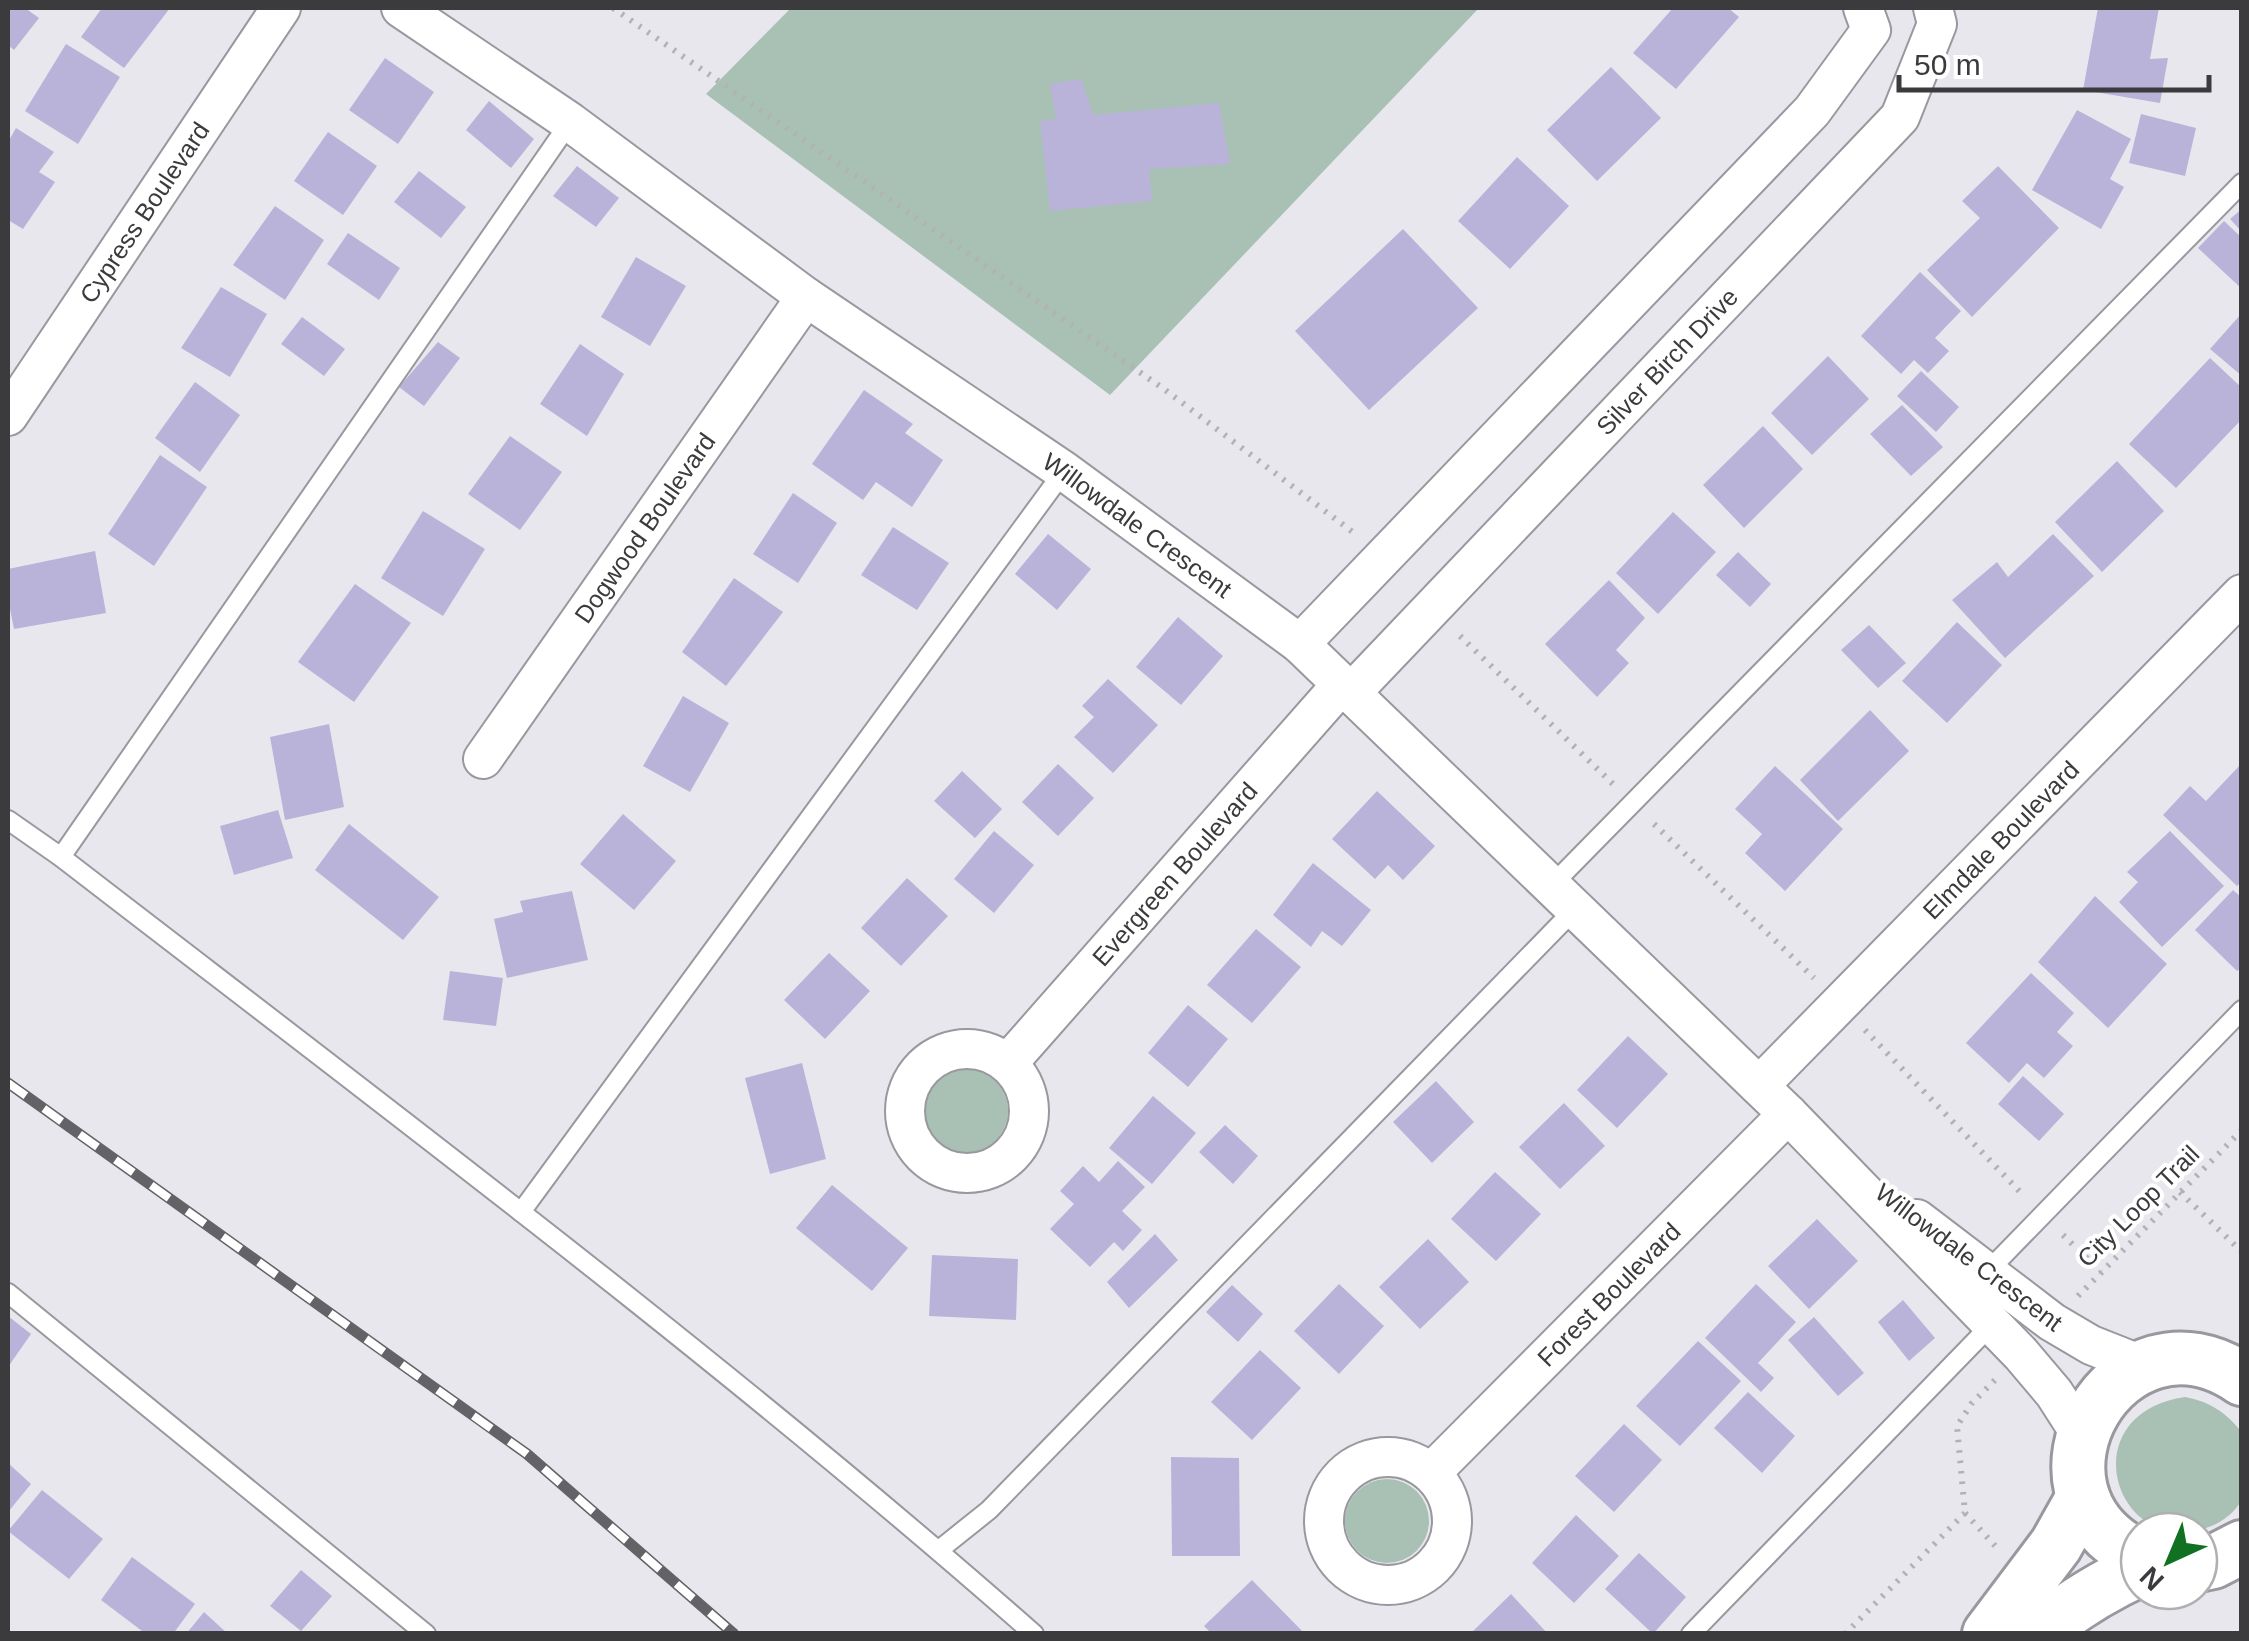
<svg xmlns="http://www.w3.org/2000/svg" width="2249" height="1641" viewBox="0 0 2249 1641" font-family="Helvetica,sans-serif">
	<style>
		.green { fill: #a8c1b4 }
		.building { fill: #bab3d9 }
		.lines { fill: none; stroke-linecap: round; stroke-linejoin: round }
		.lane-casing { stroke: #99989f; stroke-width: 22 }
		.street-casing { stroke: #99989f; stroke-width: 42 }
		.secondary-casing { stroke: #99989f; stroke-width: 58 }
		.path { stroke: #b2b1b7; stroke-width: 6; stroke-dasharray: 2.5 8; stroke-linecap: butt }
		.lane { stroke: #fff; stroke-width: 18 }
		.street { stroke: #fff; stroke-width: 38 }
		.secondary { stroke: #fff; stroke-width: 52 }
		.rail-casing { stroke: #636266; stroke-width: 11 }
		.rail { stroke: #fff; stroke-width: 8; stroke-dasharray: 22; stroke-linecap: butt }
		.labels { text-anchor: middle; stroke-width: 8; stroke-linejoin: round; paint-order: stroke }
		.street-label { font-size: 25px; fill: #3b3a3d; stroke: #fff }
	</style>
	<rect width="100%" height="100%" fill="#e8e7ee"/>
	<g class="green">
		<path d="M791,8H1479L1110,395L706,94Z"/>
		<circle cx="966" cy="1111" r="42"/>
		<path d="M2185,1397C2210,1402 2224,1411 2241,1431C2242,1448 2246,1485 2241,1500C2236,1513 2219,1524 2206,1528C2114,1558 2070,1414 2185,1397Z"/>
		<circle cx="1387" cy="1521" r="42"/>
	</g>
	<g class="building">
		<path d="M8,8H25L39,18L14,50L8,45Z"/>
		<path d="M102,8H170L124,68L81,37Z"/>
		<path d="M1673,8H1728L1739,17L1676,89L1633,53Z"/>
		<path d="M2098,8H2159L2150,59L2168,58L2160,103L2083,90Z"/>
		<path d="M66,44L120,77L78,144L25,111Z"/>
		<path d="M385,58L434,92L398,144L349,110Z"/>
		<path d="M1611,67L1661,118L1597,181L1547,130Z"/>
		<path d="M1081,79L1093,115L1219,103L1230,164L1149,169L1152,201L1050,211L1040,121L1056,119L1050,84Z"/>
		<path d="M489,101L534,139L511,168L466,130Z"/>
		<path d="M2077,110L2131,139L2110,179L2124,187L2101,229L2032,190Z"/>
		<path d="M2141,114L2196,128L2185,176L2129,163Z"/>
		<path d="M16,128L54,152L39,172L55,182L23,229L8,220V142Z"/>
		<path d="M328,132L377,166L343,215L294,181Z"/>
		<path d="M1517,157L1569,206L1510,269L1458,221Z"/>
		<path d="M577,166L619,198L596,227L553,196Z"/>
		<path d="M1998,166L2059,228L1972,317L1927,270L1980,218L1962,201Z"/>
		<path d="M419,171L466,207L441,238L394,202Z"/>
		<path d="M275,206L324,240L285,300L233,265Z"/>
		<path d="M2242,209V232L2230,219Z"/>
		<path d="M2224,221L2242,238V289L2198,248Z"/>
		<path d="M1403,229L1478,308L1369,410L1295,331Z"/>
		<path d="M348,233L400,268L379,300L327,264Z"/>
		<path d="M636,257L686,286L650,346L601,317Z"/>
		<path d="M1920,272L1961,311L1935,338L1949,351L1928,373L1914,360L1901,374L1861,336Z"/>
		<path d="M221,287L267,314L230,377L181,348Z"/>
		<path d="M2242,313V376L2210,349Z"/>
		<path d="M302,317L345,349L324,376L281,344Z"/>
		<path d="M438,342L460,358L424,406L399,387Z"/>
		<path d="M580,344L624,374L587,436L540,404Z"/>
		<path d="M1828,356L1869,399L1812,455L1771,413Z"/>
		<path d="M2210,358L2242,388V419L2176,488L2129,444Z"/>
		<path d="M1921,371L1959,407L1936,432L1897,396Z"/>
		<path d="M195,382L240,415L200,472L155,438Z"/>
		<path d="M864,390L913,424L905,433L943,460L912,507L876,482L863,500L812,464Z"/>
		<path d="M1902,405L1943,447L1911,476L1870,434Z"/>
		<path d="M1763,426L1803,469L1744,528L1703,485Z"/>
		<path d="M510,436L562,472L520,530L468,494Z"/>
		<path d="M160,455L207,487L154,566L108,534Z"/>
		<path d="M2117,461L2164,511L2102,572L2055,522Z"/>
		<path d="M793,493L837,523L798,583L753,554Z"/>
		<path d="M423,511L485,549L443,616L381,578Z"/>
		<path d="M1673,512L1716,552L1658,614L1616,573Z"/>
		<path d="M893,527L949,563L917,610L861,575Z"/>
		<path d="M1048,534L1091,569L1057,610L1015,574Z"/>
		<path d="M2053,534L2094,576L2005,658L1952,600L1997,562L2008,577Z"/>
		<path d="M95,551L106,613L14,629L8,599V569Z"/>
		<path d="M1738,552L1771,584L1750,607L1716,575Z"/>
		<path d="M734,578L783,612L726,686L682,652Z"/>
		<path d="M1609,580L1645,618L1616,650L1629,663L1597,697L1545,644Z"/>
		<path d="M355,584L411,623L354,702L298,662Z"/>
		<path d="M1178,617L1223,656L1181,705L1136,667Z"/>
		<path d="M1957,622L2002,665L1947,723L1902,681Z"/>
		<path d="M1869,625L1906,663L1878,688L1841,650Z"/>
		<path d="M1108,679L1158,725L1113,773L1074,737L1094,717L1082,706Z"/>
		<path d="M683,696L729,723L690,792L643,766Z"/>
		<path d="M1870,710L1909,751L1838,821L1800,780Z"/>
		<path d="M329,724L344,807L285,820L270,737Z"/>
		<path d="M2242,763V881L2237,886L2163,815L2190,786L2206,801Z"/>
		<path d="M1058,764L1094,798L1058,836L1022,802Z"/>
		<path d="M1775,766L1843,829L1785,891L1745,853L1762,834L1735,809Z"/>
		<path d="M962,771L1002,809L975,838L934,801Z"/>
		<path d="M1377,791L1435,846L1403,880L1388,865L1375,879L1332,839Z"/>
		<path d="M278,810L293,858L234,875L220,826Z"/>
		<path d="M623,814L676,861L634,910L580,864Z"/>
		<path d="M349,824L439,897L403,940L315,870Z"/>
		<path d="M994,831L1034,865L994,913L954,879Z"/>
		<path d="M2170,831L2224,886L2162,947L2119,902L2138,882L2127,872Z"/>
		<path d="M1313,863L1371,910L1342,946L1322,931L1311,947L1273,915Z"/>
		<path d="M907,878L948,916L901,966L861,928Z"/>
		<path d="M2233,890L2242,898V967L2237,971L2195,930Z"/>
		<path d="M572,891L588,960L507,978L494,919L523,912L520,901Z"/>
		<path d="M2095,896L2167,964L2108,1028L2038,962Z"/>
		<path d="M1256,929L1301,967L1252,1023L1207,985Z"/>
		<path d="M829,953L870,991L825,1039L784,1000Z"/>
		<path d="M450,971L503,978L496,1026L443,1020Z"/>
		<path d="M2031,973L2074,1013L2057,1032L2073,1046L2044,1078L2027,1063L2009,1083L1966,1043Z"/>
		<path d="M1188,1005L1228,1039L1188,1087L1148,1053Z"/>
		<path d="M1628,1036L1668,1074L1617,1128L1577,1090Z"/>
		<path d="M802,1063L826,1159L770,1174L745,1078Z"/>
		<path d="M2023,1076L2064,1114L2039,1141L1998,1104Z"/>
		<path d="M1436,1081L1474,1122L1432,1163L1393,1122Z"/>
		<path d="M1153,1096L1196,1133L1152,1184L1109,1148Z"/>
		<path d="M1564,1103L1605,1146L1560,1189L1519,1147Z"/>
		<path d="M1225,1125L1258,1156L1233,1184L1199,1152Z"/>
		<path d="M1118,1161L1145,1187L1122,1211L1142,1230L1123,1251L1114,1242L1090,1267L1050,1229L1074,1204L1060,1191L1083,1166L1099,1182Z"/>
		<path d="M1495,1172L1541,1214L1496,1261L1451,1219Z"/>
		<path d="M832,1185L908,1248L872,1291L796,1228Z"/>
		<path d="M1817,1219L1858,1261L1809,1309L1768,1266Z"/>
		<path d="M1155,1234L1178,1260L1129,1308L1107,1282Z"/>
		<path d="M1428,1239L1469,1282L1420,1329L1379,1287Z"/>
		<path d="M932,1255L1018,1259L1016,1320L929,1316Z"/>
		<path d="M1339,1284L1384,1326L1339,1374L1294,1331Z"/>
		<path d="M1756,1284L1796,1322L1758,1363L1774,1378L1761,1392L1705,1338Z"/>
		<path d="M1232,1285L1263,1314L1238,1342L1206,1312Z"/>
		<path d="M1903,1300L1935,1338L1909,1361L1878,1322Z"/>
		<path d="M8,1316L31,1334L8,1367Z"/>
		<path d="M1814,1317L1864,1373L1838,1396L1788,1340Z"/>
		<path d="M1698,1341L1741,1381L1680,1446L1636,1406Z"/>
		<path d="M1260,1350L1301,1388L1252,1440L1211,1402Z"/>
		<path d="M1748,1392L1795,1436L1762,1473L1714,1428Z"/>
		<path d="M1624,1424L1662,1460L1614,1512L1575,1476Z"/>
		<path d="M1171,1457L1239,1458L1240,1556H1172Z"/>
		<path d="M8,1463L31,1484L8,1512Z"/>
		<path d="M42,1490L103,1539L69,1579L8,1531Z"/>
		<path d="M1576,1515L1619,1556L1574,1603L1532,1563Z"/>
		<path d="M1639,1553L1686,1597L1653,1634L1605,1589Z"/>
		<path d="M132,1557L195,1604L173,1634H146L101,1600Z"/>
		<path d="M301,1570L332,1596L301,1631L270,1606Z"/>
		<path d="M1252,1580L1305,1634H1212L1204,1626Z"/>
		<path d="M1511,1594L1548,1634H1470Z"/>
		<path d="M204,1612L228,1634H186Z"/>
	</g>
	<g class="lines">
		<g class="lane-casing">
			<g id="lane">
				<path d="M8,820L61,857C389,1110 723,1360 1034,1634"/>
				<path d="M61,857L570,122"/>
				<path d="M1550,887L2242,183"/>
				<path d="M521,1212L1064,471"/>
				<path d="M1986,1273L2242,1010"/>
				<path d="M8,1293L426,1634"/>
				<path d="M939,1550L989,1510L1574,910"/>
				<path d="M1691,1634L1992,1324"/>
			</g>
		</g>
		<g class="street-casing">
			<g id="street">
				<path id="s1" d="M401,8L570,122L806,297L1064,471L1300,644L1788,1114L2021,1354L2054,1393L2081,1435"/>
				<path id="s2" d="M8,416L281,8"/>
				<path d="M1300,644L1812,111L1871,30L1863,8"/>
				<path id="s3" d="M1351,693L1900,117L1937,24L1933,8"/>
				<path id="s4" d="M483,759L806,297"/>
				<circle cx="967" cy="1111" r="62"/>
				<path id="s5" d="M1008,1063L1342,684"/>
				<path id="s6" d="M1759,1086L2242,594"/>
				<path d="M1917,1219L2052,1322L2091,1345L2144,1366"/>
				<circle cx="1388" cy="1521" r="64"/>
				<path id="s7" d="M1431,1473L1788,1114"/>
			</g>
		</g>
		<g class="secondary-casing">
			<g id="secondary">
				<path d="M2139,1556C2004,1491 2119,1295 2242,1379"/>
				<path d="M2199,1565L2213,1562L2242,1547"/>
				<path d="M1989,1634L2056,1545L2083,1497"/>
				<path d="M2038,1634C2069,1607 2102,1587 2139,1570"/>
			</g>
		</g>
		<g class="path">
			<path d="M613,8L1164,389L1354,533"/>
			<path d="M1460,636L1613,784"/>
			<path d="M1654,824L1814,978"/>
			<path d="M1865,1030L2022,1194"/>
			<path d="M2180,1192L2242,1252"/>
			<path d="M2063,1235L2101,1272"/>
			<path d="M2078,1296L2242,1130"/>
			<path d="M1965,1513L1998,1549"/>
			<path d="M1845,1634L1965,1513L1957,1426L1972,1403L1995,1380"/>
		</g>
		<use href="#lane" class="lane"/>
		<use href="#street" class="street"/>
		<use href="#secondary" class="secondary"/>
		<g class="rail-casing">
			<path id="rail" d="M8,1083L527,1454L734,1634"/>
		</g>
		<use href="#rail" class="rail"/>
	</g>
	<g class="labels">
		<g class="street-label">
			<text dy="9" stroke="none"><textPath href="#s2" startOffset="245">Cypress Boulevard</textPath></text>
			<text dy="9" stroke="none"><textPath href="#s3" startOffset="458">Silver Birch Drive</textPath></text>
			<text dy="9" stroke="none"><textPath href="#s1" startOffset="900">Willowdale Crescent</textPath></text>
			<text dy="9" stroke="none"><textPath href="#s4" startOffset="282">Dogwood Boulevard</textPath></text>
			<text dy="9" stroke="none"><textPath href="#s6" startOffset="345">Elmdale Boulevard</textPath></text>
			<text dy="9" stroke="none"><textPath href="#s5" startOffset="252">Evergreen Boulevard</textPath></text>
			<text transform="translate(2138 1206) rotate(-45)" y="9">City Loop Trail</text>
			<text transform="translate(1969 1257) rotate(37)" y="9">Willowdale Crescent</text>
			<text dy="9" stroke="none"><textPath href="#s7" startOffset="252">Forest Boulevard</textPath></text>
		</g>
	</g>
	<rect width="2249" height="1641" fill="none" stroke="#3b3a3d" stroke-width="20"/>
	<g transform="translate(2169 1561) rotate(224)"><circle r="48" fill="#ffffff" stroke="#b1b0b1" stroke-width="2.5"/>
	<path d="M0-8L18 38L0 25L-18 38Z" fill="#0f7121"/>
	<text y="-15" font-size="28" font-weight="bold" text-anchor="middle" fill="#3b3a3d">N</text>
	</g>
	<path d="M1899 75v15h310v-15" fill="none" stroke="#3b3a3d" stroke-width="5"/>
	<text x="1914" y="75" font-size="30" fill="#3b3a3d" stroke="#ffffff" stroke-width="8" paint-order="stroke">50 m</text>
</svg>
